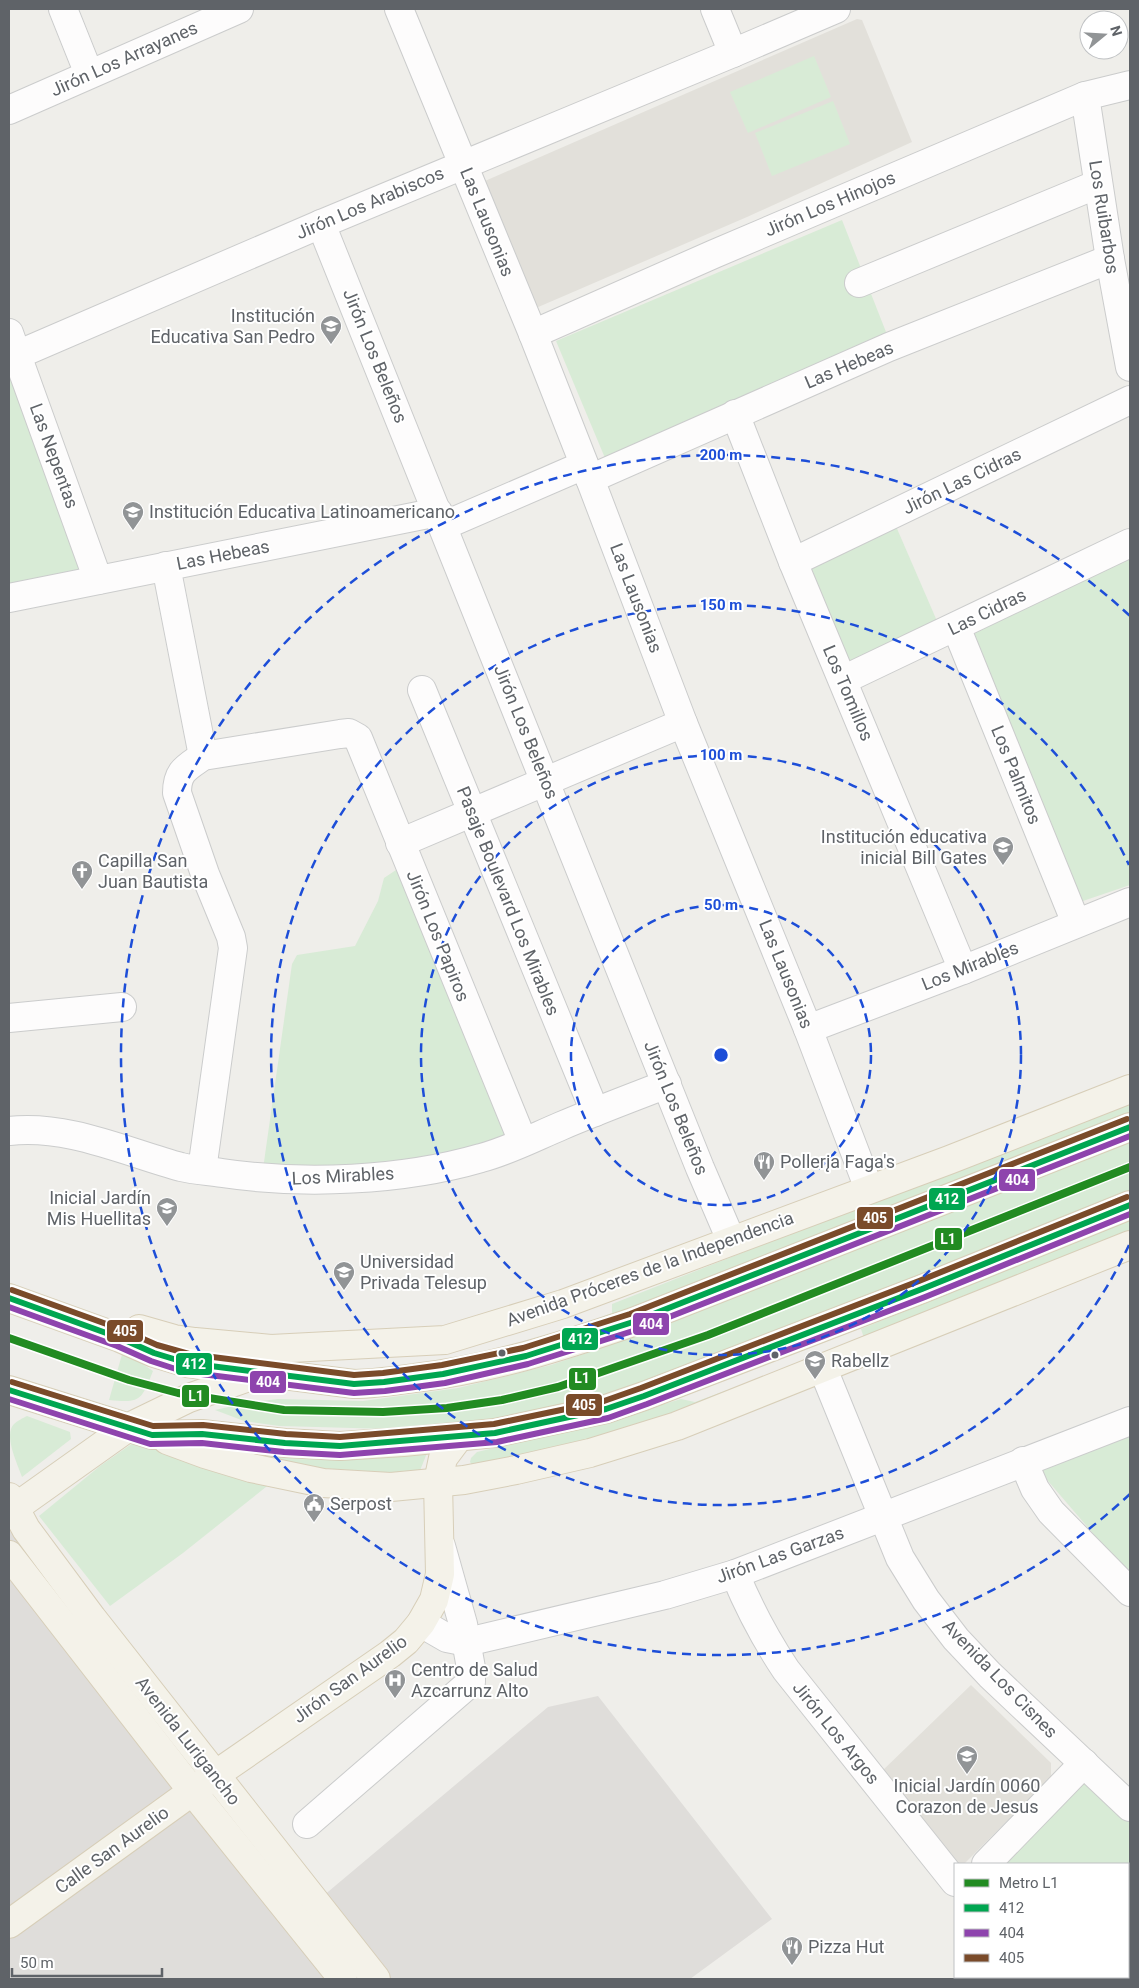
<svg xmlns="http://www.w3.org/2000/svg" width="1139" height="1988" viewBox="0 0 1139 1988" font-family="Roboto,sans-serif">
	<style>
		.industrial { fill: #dfddda }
		.education { fill: #e2e0da }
		.green { fill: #d8ebd6 }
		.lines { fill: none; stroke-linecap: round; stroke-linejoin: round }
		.minor-casing { stroke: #cbcccc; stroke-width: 30 }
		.major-casing { stroke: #d7ceb8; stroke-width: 30 }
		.minor { stroke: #fdfcfc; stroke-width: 28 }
		.major { stroke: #f4f2e9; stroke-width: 28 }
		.bus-1-casing { stroke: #fff; stroke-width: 10 }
		.bus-2-casing { stroke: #fff; stroke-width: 10 }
		.bus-3-casing { stroke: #fff; stroke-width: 10 }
		.bus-1 { stroke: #00a651; stroke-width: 6 }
		.bus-2 { stroke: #8e44ad; stroke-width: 6 }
		.bus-3 { stroke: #7a4b2a; stroke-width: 6 }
		.metro-1-casing { stroke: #fff; stroke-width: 11 }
		.metro-1 { stroke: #228b22; stroke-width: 8 }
		.ring { fill: none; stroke: #1d4ed8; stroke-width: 2.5; stroke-dasharray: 9 6 }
		.bus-dot { fill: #5f6368; stroke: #fff; stroke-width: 2 }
		.labels { text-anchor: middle; stroke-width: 4; stroke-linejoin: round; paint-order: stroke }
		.street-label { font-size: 18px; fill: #5f6368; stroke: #fff }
		.poi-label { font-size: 18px; fill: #5f6368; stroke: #fff; text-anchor: start }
		.centre { fill: #1d4ed8; stroke: #fff; stroke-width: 2.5 }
		.ring-label { font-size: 15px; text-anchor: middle; font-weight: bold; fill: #1d4ed8; stroke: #fff; stroke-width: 4; stroke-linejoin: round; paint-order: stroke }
		.line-badge { stroke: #fff; stroke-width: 2 }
		.badge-label { font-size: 14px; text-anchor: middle; font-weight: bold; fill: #fff }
	</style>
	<rect width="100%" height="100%" fill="#efeeea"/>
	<path class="industrial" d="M9,1530L34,1551L310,1907L548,1707L598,1696L772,1919L690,1979H9Z"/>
	<g class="education">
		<path d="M857,19L862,20L912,142L747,217L536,308L485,181Z"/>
		<path d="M971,1685L1051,1763V1777L964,1864H955L881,1772Z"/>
	</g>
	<g class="green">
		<path d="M814,56L831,97L748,133L730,92Z"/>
		<path d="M833,101L850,144L772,176L755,133Z"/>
		<path d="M842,220L888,337L605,458L556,341Z"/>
		<path d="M9,370L82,573L9,588Z"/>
		<path d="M895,524L937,621L846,666L804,567Z"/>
		<path d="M1130,557V885L1080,902L970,633Z"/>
		<path d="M399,868L509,1140L419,1164L263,1169L292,964L297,955L355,946L378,901L384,878Z"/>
		<path d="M1130,1100V1113L612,1319L600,1323L573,1328L612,1313V1304Z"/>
		<path d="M1130,1138V1195L641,1386L554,1409L462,1424L390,1429L279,1426L244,1421L215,1410L246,1403L278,1399L363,1401L458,1388L551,1365L613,1344Z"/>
		<path d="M1130,1220V1237L657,1423L473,1466L470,1462L471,1458L477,1452L607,1421L681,1399L695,1402L828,1353L864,1338L861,1329Z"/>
		<path d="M123,1351L153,1371C141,1401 141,1403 109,1400Z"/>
		<path d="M27,1416L70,1432L71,1439L22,1477C18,1465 3,1435 14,1424C17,1421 23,1418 27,1416Z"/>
		<path d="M1130,1432V1572L1109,1552L1042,1474V1467Z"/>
		<path d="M207,1441L427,1453L419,1473L416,1474L317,1468L238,1453Z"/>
		<path d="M140,1442L271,1483L183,1553L110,1606L39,1516L100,1466L133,1443Z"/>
		<path d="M1085,1777L1130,1823V1979H1044L1042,1977H1128V1864H997Z"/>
	</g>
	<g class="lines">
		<g class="minor-casing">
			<g id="minor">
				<path d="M63,9L89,74"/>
				<path d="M399,9L533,334L590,479L683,723L808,1029L869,1189"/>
				<path d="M715,9L733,53"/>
				<path d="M1085,96L1110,259L1130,367"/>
				<path d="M9,110L239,9"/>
				<path d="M321,224L700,1168L731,1240"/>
				<path d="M859,283L1098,184"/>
				<path d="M9,333L98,580"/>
				<path d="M533,334L714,254L1085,96L1130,85"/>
				<path d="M17,355L321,224L733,53L836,9"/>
				<path d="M735,414L793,562L963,970"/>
				<path d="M590,479L889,347L1110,259"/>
				<path d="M443,526L584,465"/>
				<path d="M793,562L1130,400"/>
				<path d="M166,566L203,756"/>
				<path d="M9,598L438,512"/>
				<path d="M956,627L1076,923"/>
				<path d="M843,680L1130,543"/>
				<path d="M422,690L595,1112"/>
				<path d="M400,843L683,723"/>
				<path d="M9,1018L122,1007"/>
				<path d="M808,1029L963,970L1130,902"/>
				<path d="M9,1131C67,1124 126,1152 181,1167C194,1170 209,1171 222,1173C303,1185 402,1181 481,1158C508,1151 535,1137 561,1126C596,1111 631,1098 667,1084"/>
				<path d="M202,1170L233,948L231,937L205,874L177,793C177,771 186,768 203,756L340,734L349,733L358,738L523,1142"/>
				<path d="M823,1369L900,1558L926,1600L956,1639L990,1675L1130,1807"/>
				<path d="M1023,1461L1035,1489L1051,1512L1130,1592"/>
				<path d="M735,1574C749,1608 766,1640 786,1670L955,1882"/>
				<path d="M421,1623L447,1638L467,1642L665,1595L735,1574L1130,1421"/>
				<path d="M307,1824L471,1682V1668L463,1624L441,1546"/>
				<path d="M986,1864L1084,1763"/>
				<path d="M1033,1977L1035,1979"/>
			</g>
		</g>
		<g class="major-casing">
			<g id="major">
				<path d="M9,1298L120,1338L154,1353L187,1363L354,1384C374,1384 394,1381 415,1378C492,1369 560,1347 633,1322L1130,1127"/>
				<path d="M139,1329L174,1339L195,1342L271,1349L445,1340L563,1304L949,1160L1130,1089"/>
				<path d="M9,1390L152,1435L202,1434L285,1443L340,1446L403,1442L495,1433L606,1409L644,1396L922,1289L1130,1205"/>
				<path d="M167,1440L205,1454L251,1468L323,1483L391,1487L464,1480L516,1470L590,1453L677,1426L1130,1245"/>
				<path d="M9,1497L26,1529L92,1618L376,1979"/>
				<path d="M9,1512L127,1428L189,1398L257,1374"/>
				<path d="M9,1555L193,1792L343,1979"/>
				<path d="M9,1924L215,1775L390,1654L406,1641L421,1623L434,1600L440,1574L438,1482L443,1458L458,1438"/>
			</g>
		</g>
		<use href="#minor" class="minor"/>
		<use href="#major" class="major"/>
		<g class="bus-1-casing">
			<g id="bus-1">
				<path d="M9,1298L120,1338L154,1353L187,1363L354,1384L384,1382L443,1374L526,1356L633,1322L1130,1127"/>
				<path d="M9,1390L152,1435L202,1434L285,1443L340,1446L495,1433L606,1409L644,1396L922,1289L1130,1205"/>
			</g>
		</g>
		<g class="bus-2-casing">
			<g id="bus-2">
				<path d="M9,1307L117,1346L151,1361L185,1372L354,1393L385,1391L445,1383L528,1364L636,1330L1130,1136"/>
				<path d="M9,1399L150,1444L202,1443L284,1452L340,1455L497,1442L608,1418L647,1404L925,1297L1130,1214"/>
			</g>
		</g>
		<g class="bus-3-casing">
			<g id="bus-3">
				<path d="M12,1290L123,1330L157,1345L189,1354L354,1375L383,1373L442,1365L523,1348L630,1314L1127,1119"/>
				<path d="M12,1382L153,1426L203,1425L286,1434L340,1437L494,1424L604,1401L641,1388L919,1281L1127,1197"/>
			</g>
		</g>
		<use href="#bus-1" class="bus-1"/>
		<use href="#bus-2" class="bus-2"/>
		<use href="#bus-3" class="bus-3"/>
		<g class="metro-1-casing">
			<path id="metro-1" d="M9,1338L129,1380L178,1393L284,1410L383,1412L447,1408L502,1400L558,1387L708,1335L1130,1167"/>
		</g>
		<use href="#metro-1" class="metro-1"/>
	</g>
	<g class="ring">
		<circle cx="721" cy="1055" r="150"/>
		<circle cx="721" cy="1055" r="300"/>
		<path d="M1129 1245A450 450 0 1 1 1129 865"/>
		<path d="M1130 1494A600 600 0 1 1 1130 616"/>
	</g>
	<defs>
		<g id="school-pin" transform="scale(1.125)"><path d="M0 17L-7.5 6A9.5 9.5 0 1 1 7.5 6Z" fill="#919496" stroke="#fff"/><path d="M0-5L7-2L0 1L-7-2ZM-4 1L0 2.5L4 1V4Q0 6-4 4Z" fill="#fff"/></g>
		<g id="church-pin" transform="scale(1.125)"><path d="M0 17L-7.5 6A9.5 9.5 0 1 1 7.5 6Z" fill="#919496" stroke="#fff"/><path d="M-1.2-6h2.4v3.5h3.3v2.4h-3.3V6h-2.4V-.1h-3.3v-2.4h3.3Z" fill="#fff"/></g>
		<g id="restaurant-pin" transform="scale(1.125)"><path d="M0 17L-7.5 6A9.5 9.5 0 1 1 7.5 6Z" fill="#919496" stroke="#fff"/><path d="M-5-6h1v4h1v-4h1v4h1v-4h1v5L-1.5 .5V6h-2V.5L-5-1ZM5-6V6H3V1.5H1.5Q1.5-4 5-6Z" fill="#fff"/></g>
		<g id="university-pin" transform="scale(1.125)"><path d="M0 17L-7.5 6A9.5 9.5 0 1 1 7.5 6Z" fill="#919496" stroke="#fff"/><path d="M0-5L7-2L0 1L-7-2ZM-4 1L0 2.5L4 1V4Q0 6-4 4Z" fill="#fff"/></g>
		<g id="civic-pin" transform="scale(1.125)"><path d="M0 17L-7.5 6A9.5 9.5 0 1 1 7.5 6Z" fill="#919496" stroke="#fff"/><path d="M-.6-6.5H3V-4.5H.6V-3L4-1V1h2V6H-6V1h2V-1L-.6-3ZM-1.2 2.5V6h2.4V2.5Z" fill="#fff"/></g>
		<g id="hospital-pin" transform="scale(1.125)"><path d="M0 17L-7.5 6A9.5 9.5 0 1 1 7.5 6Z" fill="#919496" stroke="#fff"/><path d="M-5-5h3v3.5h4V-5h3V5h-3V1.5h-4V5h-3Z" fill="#fff"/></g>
	</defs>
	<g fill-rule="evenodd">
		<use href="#school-pin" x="331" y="326"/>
		<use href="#school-pin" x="133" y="512"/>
		<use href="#school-pin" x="1003" y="847"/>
		<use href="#church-pin" x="82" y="871"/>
		<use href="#restaurant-pin" x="764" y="1162"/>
		<use href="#school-pin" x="167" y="1208"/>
		<use href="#university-pin" x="344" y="1272"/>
		<use href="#university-pin" x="815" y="1361"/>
		<use href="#civic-pin" x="314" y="1504"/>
		<use href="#hospital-pin" x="395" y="1680"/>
		<use href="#school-pin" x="967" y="1756"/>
		<use href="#restaurant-pin" x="792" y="1947"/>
	</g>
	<g class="bus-dot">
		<circle cx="502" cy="1353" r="4.5"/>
		<circle cx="775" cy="1355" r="4.5"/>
	</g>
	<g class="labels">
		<g class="street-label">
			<text transform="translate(124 59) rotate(-24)" y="6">Jirón Los Arrayanes</text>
			<text transform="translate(370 203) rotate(-23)" y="6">Jirón Los Arabiscos</text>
			<text transform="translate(830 204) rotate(-23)" y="6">Jirón Los Hinojos</text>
			<text transform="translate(1104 217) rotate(81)" y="6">Los Ruibarbos</text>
			<text transform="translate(487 222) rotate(68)" y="6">Las Lausonias</text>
			<text transform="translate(375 356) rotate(68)" y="6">Jirón Los Beleños</text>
			<text transform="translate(849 365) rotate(-23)" y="6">Las Hebeas</text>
			<text transform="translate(54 456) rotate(70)" y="6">Las Nepentas</text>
			<text transform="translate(962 481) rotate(-26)" y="6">Jirón Las Cidras</text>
			<text transform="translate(223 555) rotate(-11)" y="6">Las Hebeas</text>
			<text transform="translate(636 598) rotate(69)" y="6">Las Lausonias</text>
			<text transform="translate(987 612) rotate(-26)" y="6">Las Cidras</text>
			<text transform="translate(848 693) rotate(67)" y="6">Los Tomillos</text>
			<text transform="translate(526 732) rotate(68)" y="6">Jirón Los Beleños</text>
			<text transform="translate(1016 775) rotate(68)" y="6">Los Palmitos</text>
			<text transform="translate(508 901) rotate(68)" y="6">Pasaje Boulevard Los Mirables</text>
			<text transform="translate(438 936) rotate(68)" y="6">Jirón Los Papiros</text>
			<text transform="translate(970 966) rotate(-22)" y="6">Los Mirables</text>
			<text transform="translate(786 974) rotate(68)" y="6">Las Lausonias</text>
			<text transform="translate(676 1108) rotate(68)" y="6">Jirón Los Beleños</text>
			<text transform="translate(343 1176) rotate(-3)" y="6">Los Mirables</text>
			<text transform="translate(650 1269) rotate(-20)" y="6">Avenida Próceres de la Independencia</text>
			<text transform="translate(780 1555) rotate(-20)" y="6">Jirón Las Garzas</text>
			<text transform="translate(350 1679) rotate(-36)" y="6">Jirón San Aurelio</text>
			<text transform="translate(1000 1679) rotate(46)" y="6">Avenida Los Cisnes</text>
			<text transform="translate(836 1733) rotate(51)" y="6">Jirón Los Argos</text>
			<text transform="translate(188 1741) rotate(52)" y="6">Avenida Lurigancho</text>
			<text transform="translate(112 1850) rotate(-36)" y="6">Calle San Aurelio</text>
		</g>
		<g class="poi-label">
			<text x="315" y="322" text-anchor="end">Institución<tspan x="315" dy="21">Educativa San Pedro</tspan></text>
			<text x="149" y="518">Institución Educativa Latinoamericano</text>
			<text x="987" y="843" text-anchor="end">Institución educativa<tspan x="987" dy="21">inicial Bill Gates</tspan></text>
			<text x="98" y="867">Capilla San<tspan x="98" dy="21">Juan Bautista</tspan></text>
			<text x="780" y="1168">Pollerįa Faga's</text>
			<text x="151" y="1204" text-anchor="end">Inicial Jardín<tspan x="151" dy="21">Mis Huellitas</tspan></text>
			<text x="360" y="1268">Universidad<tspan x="360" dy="21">Privada Telesup</tspan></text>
			<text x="831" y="1367">Rabellz</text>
			<text x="330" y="1510">Serpost</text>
			<text x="411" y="1676">Centro de Salud<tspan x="411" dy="21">Azcarrunz Alto</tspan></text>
			<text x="967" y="1792" text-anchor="middle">Inicial Jardín 0060<tspan x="967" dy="21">Corazon de Jesus</tspan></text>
			<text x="808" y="1953">Pizza Hut</text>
		</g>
	</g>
	<circle cx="721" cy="1055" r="8" class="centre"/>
	<g class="ring-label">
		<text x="721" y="460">200 m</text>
		<text x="721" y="610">150 m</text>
		<text x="721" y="760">100 m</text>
		<text x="721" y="910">50 m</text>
	</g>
	<g class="line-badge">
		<rect x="998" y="1168" width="38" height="24" rx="5" fill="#8e44ad"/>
		<rect x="928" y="1187" width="38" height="24" rx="5" fill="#00a651"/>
		<rect x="856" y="1206" width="38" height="24" rx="5" fill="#7a4b2a"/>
		<rect x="934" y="1227" width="29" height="24" rx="5" fill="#228b22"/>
		<rect x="632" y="1312" width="38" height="24" rx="5" fill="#8e44ad"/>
		<rect x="106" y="1319" width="38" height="24" rx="5" fill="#7a4b2a"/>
		<rect x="561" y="1327" width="38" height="24" rx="5" fill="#00a651"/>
		<rect x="175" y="1352" width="38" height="24" rx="5" fill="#00a651"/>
		<rect x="568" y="1367" width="29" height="24" rx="5" fill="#228b22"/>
		<rect x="249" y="1370" width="38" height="24" rx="5" fill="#8e44ad"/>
		<rect x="181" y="1384" width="29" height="24" rx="5" fill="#228b22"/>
		<rect x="565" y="1393" width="38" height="24" rx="5" fill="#7a4b2a"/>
	</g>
	<g class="badge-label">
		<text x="1017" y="1185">404</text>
		<text x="947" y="1204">412</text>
		<text x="875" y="1223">405</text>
		<text x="948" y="1244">L1</text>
		<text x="651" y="1329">404</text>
		<text x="125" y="1336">405</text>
		<text x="580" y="1344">412</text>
		<text x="194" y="1369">412</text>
		<text x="582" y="1383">L1</text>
		<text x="268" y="1387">404</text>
		<text x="196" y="1401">L1</text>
		<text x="584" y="1410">405</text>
	</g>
	<rect width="1139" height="1988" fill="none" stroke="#5f6368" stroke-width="20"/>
	<rect x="954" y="1863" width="175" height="115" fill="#ffffff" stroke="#bfc1c3"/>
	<rect x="964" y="1879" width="25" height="8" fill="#228b22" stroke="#bfc1c3"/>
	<text x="999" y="1888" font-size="15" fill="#5f6368">Metro L1</text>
	<rect x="964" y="1904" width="25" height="8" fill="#00a651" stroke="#bfc1c3"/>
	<text x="999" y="1913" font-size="15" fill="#5f6368">412</text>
	<rect x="964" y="1929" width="25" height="8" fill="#8e44ad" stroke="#bfc1c3"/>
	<text x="999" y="1938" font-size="15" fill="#5f6368">404</text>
	<rect x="964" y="1954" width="25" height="8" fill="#7a4b2a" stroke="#bfc1c3"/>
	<text x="999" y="1963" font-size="15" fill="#5f6368">405</text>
	<g transform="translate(1104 35) rotate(72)"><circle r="24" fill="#ffffff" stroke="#bfc1c3"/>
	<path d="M0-4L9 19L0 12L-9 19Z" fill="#919496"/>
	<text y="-8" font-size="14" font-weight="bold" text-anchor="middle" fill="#5f6368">N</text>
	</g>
	<path d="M12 1968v8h150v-8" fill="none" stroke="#5f6368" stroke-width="2.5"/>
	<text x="20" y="1968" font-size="15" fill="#5f6368" stroke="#ffffff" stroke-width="4" paint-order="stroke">50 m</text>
</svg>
